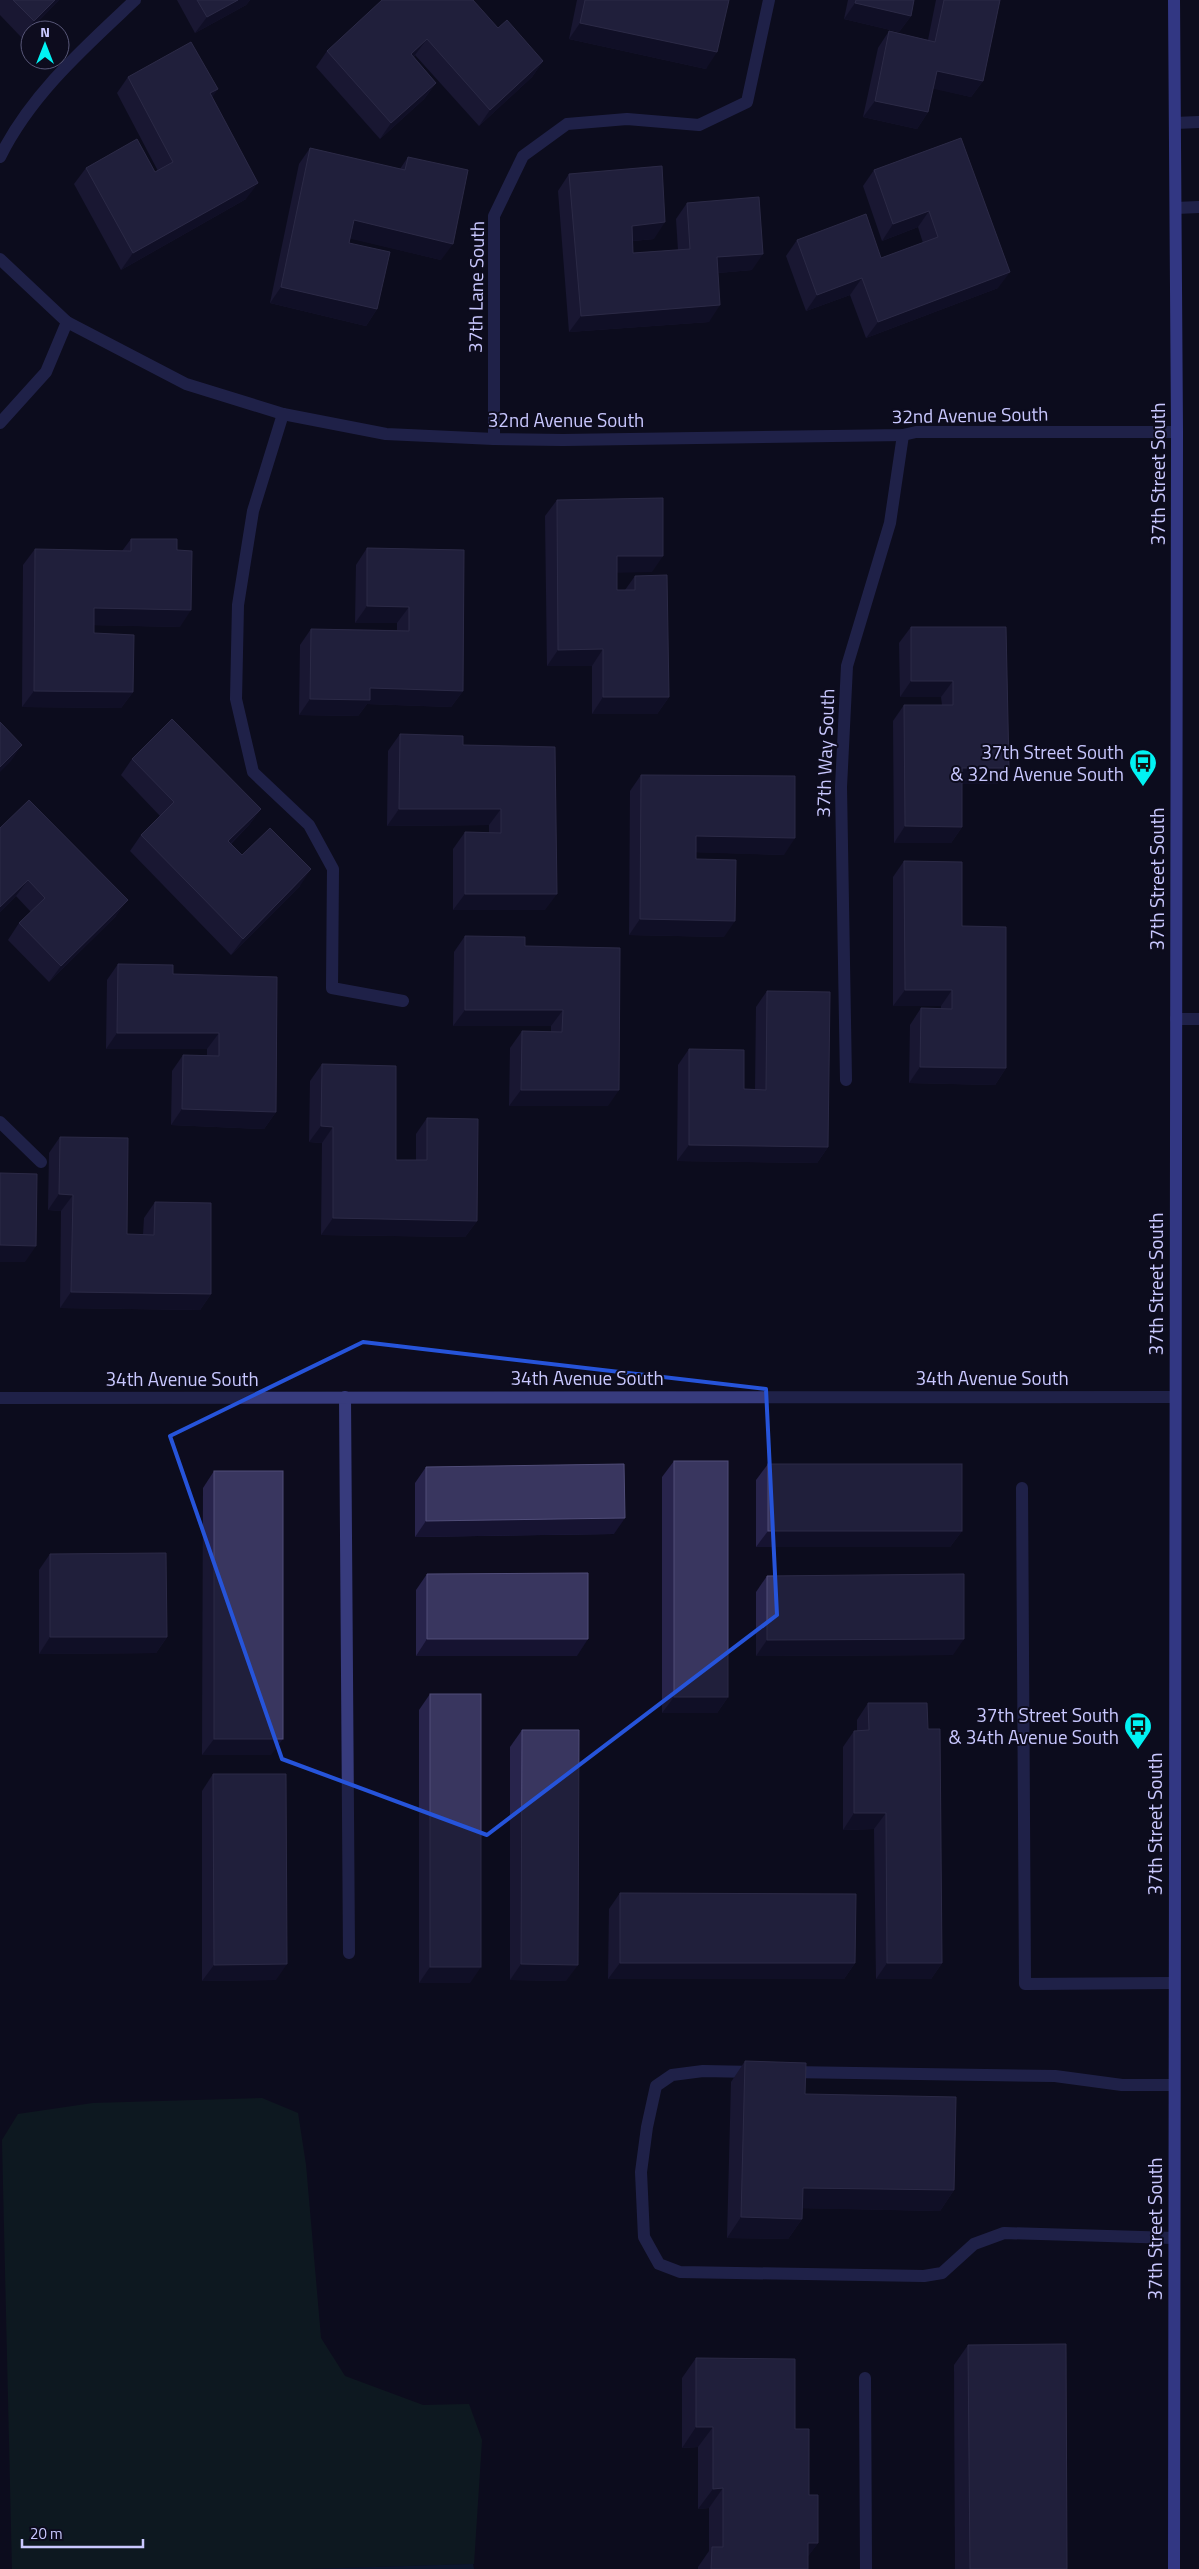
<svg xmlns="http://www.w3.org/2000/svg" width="1199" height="2569" viewBox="0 0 1199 2569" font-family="'Titillium Web',sans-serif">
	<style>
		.green { fill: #0f2724 }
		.water { fill: #0c2542 }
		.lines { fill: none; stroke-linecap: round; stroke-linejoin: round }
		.lane { stroke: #373b7d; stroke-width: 12 }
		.street { stroke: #373b7d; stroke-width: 12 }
		.secondary { stroke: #606bff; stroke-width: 12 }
		.wall { fill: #28244c }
		.shaded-wall { fill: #161331 }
		.building { fill: #39365f; stroke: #504d78 }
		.marked { fill: none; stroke: #2654da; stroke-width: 4; stroke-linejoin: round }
		.labels { text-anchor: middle; stroke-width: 4; stroke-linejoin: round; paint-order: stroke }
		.street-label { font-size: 19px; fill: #c9c8ff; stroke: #0d0c1e }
		.poi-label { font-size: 19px; fill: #c9c8ff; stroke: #0d0c1e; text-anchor: end }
	</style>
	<rect width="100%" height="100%" fill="#0d0c1e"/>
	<path class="green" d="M262,2098L298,2113L306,2165L321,2338L345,2376L423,2405L469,2404L482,2440L474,2564L310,2569H12L2,2140L18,2114L93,2103Z"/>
	<path class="water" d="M473,2564L474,2569H310Z"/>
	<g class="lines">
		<g class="lane">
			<path d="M1175,123L1199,122"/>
			<path d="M1176,208L1199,207"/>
			<path d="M1176,1019H1199"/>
			<path d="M345,1397L349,1953"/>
			<path d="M1022,1488L1025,1984L1174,1983"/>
			<path d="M754,2072L703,2071L672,2075L656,2086L647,2127L641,2172L644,2237L659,2264L680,2272L924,2276L942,2273L974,2244L1004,2233L1174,2238"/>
			<path d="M789,2072L1055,2076L1122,2085H1174"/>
			<path d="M865,2378L866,2569"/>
		</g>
		<g class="street">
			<path d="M0,157C31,94 85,47 135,0"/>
			<path d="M0,259L67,322L186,384L283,414L386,434L494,439L563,440L903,435L916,432H1177"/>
			<path d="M283,414L253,511L238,605L236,699L253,772L309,825L333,869L332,988L403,1001"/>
			<path d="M0,423L46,372L67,322"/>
			<path d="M494,439V216L523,156L567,124L627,119L699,125L747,102L769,0"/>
			<path d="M846,1080L841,787L847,666L890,523L903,435"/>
			<path d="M0,1122L41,1162"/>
			<path d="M0,1398L1174,1397"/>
		</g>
		<path class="secondary" d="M1174,2569L1177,432L1174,0"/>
	</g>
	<g class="wall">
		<path d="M0,0H59L22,38L0,15Z"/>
		<path d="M177,0H250L246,5L195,33Z"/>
		<path d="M577,0H729L706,69L569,39Z"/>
		<path d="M848,0H914L911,16L899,32L844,19Z"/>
		<path d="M936,0H1000L983,81L971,97L933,88L928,112L917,129L863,117L878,48L889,31L928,40Z"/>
		<path d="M498,28L543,61L532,77L479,126L415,55L414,57L436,83L424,99L380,139L316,67L327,51Z"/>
		<path d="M128,77L212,98L246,199L121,270L74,184L86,168L155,172L158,171L117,93Z"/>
		<path d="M961,138L998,288L866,338L850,295L806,311L786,256L797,240L881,258L923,243L918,227L882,241L863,186L874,170Z"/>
		<path d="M310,148L400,169L408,157L441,260L350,238L349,243L377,309L366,326L270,303L299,164Z"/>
		<path d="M569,174L654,239L633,241V253L678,250L676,219L687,203L752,270L718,273L709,322L569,332L558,191Z"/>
		<path d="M557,500L652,572H617V590H625L635,576L669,697L657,714H592V666H547L545,516Z"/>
		<path d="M131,539L177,550L180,627L94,625V633L133,692L121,708L22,707L23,565L35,549L122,551Z"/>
		<path d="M367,548L464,550L463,691L451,707L367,704L358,716L299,715L300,645L311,629L397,630V623H355L356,565Z"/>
		<path d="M911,627H1006L1009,768L997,784H962V827L951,843H894L893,721L904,705H942L941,697H900L899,643Z"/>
		<path d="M400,734L463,745L555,747L545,910H453V849L465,832L489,833V825L387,826L388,751Z"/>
		<path d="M132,759L261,809L249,825L231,844L242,855L300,886L231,955L130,851L141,835L160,816L121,775Z"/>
		<path d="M641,775L784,855L696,852V859L724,937L629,935L630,791Z"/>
		<path d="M0,828L116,916L49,982L8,940L19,923L31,912L16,896L0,912Z"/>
		<path d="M904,861L962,926L1006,1068L995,1085L909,1083L910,1025L921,1008L941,1009V1006H893V877Z"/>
		<path d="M465,936L525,946L620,948L608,1106H509L510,1048L522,1031L551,1032V1026H453L454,952Z"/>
		<path d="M118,964L173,974L277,977L276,1112L264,1129L171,1125L172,1071L183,1055H207V1049H106L107,980Z"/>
		<path d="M767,991L828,1147L817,1163L677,1161L678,1065L689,1049L744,1089L755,1090L756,1007Z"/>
		<path d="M322,1064L396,1160H416V1134L427,1118L477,1221L465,1237L321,1235L322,1143L309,1142L310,1081Z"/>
		<path d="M60,1137L127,1234L143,1235L144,1218L155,1202L211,1294L200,1310L60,1308L61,1211L48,1210L49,1153Z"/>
		<path d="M674,1461L728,1697L717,1713H662V1477Z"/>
		<path d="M768,1464L962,1531L950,1547H756V1480Z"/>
		<path d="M426,1467L614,1534L415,1537V1483Z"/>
		<path d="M214,1471L271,1755H202L203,1488Z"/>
		<path d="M50,1554L167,1637L156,1653L39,1654V1570Z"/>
		<path d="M427,1574L577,1656H416V1590Z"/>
		<path d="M767,1576L953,1655L756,1656V1592Z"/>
		<path d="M430,1694L470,1983H419V1710Z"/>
		<path d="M868,1703L928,1729L942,1963L931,1979H876L874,1829L843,1830V1747L854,1731H857V1720Z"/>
		<path d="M522,1730L566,1981L510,1980V1747Z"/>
		<path d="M213,1774L276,1980L202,1981V1791Z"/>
		<path d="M620,1893L855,1963L844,1979H608L609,1909Z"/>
		<path d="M745,2061L805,2094L954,2190L940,2211L802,2208V2219L788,2239L727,2238L731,2082Z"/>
		<path d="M968,2345L1067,2569H955L954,2365Z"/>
		<path d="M696,2358L795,2429L818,2543L808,2556V2569H698V2567L709,2551V2508L698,2509V2447L682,2448V2378Z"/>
	</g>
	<g class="shaded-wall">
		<path d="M55,0H59L22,38L34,21Z"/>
		<path d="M238,0H250L246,5L195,33L207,17Z"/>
		<path d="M855,3L911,16L899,32L844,19Z"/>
		<path d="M580,23L717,52L706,69L569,39Z"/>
		<path d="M427,39L415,55L400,70L411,54Z"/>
		<path d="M543,61L532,77L479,126L490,110Z"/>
		<path d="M937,71L983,81L971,97L925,87Z"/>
		<path d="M436,83L424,99L380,139L391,123Z"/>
		<path d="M218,89L207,105L210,93Z"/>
		<path d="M875,101L928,112L917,129L863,117Z"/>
		<path d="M258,183L246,199L121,270L133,253Z"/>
		<path d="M929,211L918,227L882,241L893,224Z"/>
		<path d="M354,220L453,244L441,260L343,237Z"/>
		<path d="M665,222L654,239L620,242L632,226Z"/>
		<path d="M763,254L752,270L706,274L717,257Z"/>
		<path d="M1010,272L998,288L866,338L878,322Z"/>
		<path d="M862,278L850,295L806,311L817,295Z"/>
		<path d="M281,287L377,309L366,326L270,303Z"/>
		<path d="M720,305L709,322L569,332L581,316Z"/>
		<path d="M617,556H663L652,572L606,573Z"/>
		<path d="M367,606L409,607L397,623H355Z"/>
		<path d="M94,608L191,610L180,627L83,625Z"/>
		<path d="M603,649L592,666H547L558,650Z"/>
		<path d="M911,681H953L941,697H900Z"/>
		<path d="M370,688L463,691L451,707L367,704L358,716L299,715L310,699Z"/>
		<path d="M34,691L133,692L121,708L22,707Z"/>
		<path d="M603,697H669L657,714H592Z"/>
		<path d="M22,745L11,761L0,772V767Z"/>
		<path d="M962,768H1009L997,784H951Z"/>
		<path d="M261,809L249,825L217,857L228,841Z"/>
		<path d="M399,809H501L489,825L387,826Z"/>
		<path d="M905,826L962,827L951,843H894Z"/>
		<path d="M696,836L795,838L784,855L685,852Z"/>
		<path d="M311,869L300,886L231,955L243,939Z"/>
		<path d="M28,880L16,896L0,912V907Z"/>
		<path d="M465,894H557L545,910H453Z"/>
		<path d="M128,900L116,916L49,982L61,966Z"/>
		<path d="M640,919L735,921L724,937L629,935Z"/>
		<path d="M905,990H952L941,1006H893Z"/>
		<path d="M465,1010H563L551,1026H453Z"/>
		<path d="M117,1033H219L207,1049H106Z"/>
		<path d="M920,1067L1006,1068L995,1085L909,1083Z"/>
		<path d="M521,1090H619L608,1106H509Z"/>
		<path d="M182,1109L276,1112L264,1129L171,1125Z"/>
		<path d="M321,1126L333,1127L322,1143L309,1142Z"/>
		<path d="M689,1145L828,1147L817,1163L677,1161Z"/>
		<path d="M59,1194L73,1195L61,1211L48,1210Z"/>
		<path d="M333,1218L477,1221L465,1237L321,1235Z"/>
		<path d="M0,1245L36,1246L25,1262H0Z"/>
		<path d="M71,1292L211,1294L200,1310L60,1308Z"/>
		<path d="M625,1518L614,1534L415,1537L426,1521Z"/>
		<path d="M768,1531H962L950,1547H756Z"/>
		<path d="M50,1637H167L156,1653L39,1654Z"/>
		<path d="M427,1639H588L577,1656H416Z"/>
		<path d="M964,1639L953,1655L756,1656L767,1640Z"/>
		<path d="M674,1697H728L717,1713H662Z"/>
		<path d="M214,1739H283L271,1755H202Z"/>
		<path d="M854,1813H886L874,1829L843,1830Z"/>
		<path d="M620,1963H855L844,1979H608Z"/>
		<path d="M887,1963H942L931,1979H876Z"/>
		<path d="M287,1964L276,1980L202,1981L214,1965Z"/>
		<path d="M521,1964L578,1965L566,1981L510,1980Z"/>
		<path d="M430,1967H481L470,1983H419Z"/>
		<path d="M803,2188L954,2190L940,2211L788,2208Z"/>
		<path d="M741,2217L802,2219L788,2239L727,2238Z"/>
		<path d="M696,2427H713L698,2447L682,2448Z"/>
		<path d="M723,2488L709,2508L698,2509L713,2489Z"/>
		<path d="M808,2543H818L803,2563Z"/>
	</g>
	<g class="building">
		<path d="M13,0H55L34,21Z"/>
		<path d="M197,0H238L207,17Z"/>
		<path d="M382,0H473L498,28L507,20L543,61L490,110L427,39L411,54L436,83L391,123L327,51Z"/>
		<path d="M585,0H729L717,52L580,23Z"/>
		<path d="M856,0H914L911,16L855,3Z"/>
		<path d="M944,0H1000L983,81L937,71L928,112L875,101L889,31L935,42Z"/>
		<path d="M191,42L218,89L210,93L258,183L133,253L86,168L137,139L155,172L173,162L128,77Z"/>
		<path d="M961,138L1010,272L878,322L862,278L817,295L797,240L866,214L881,258L938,237L929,211L893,224L874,170Z"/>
		<path d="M310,148L405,170L408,157L468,170L453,244L354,220L349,243L390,252L377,309L281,287Z"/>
		<path d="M662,166L665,222L632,226L633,253L690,249L687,203L759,197L763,254L717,257L720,305L581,316L569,174Z"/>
		<path d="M663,498V556H617V590H635V576L667,575L669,697H603V649L558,650L557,500Z"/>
		<path d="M131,539H177V550L192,551L191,610L94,608V633L134,635L133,692L34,691L35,549L131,551Z"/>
		<path d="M367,548L464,550L463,691L370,688V700L310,699L311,629L409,631V607L367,606Z"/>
		<path d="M911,627H1006L1009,768H962V827L905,826L904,705H953V681H911Z"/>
		<path d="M172,719L261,809L228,841L242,855L270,828L311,869L243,939L141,835L174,802L132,759Z"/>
		<path d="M0,722L22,745L0,767Z"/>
		<path d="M400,734L463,736V745L555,747L557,894H465V832L501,833V809H399Z"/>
		<path d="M641,775L795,776V838L696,836V859L736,860L735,921L640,919Z"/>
		<path d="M29,800L128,900L61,966L19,923L45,898L28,880L0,907V828Z"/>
		<path d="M904,861L962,862V926L1006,927V1068L920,1067L921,1008L952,1009V990H905Z"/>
		<path d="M465,936L525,937V946L620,948L619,1090H521L522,1031L562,1032L563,1010H465Z"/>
		<path d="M118,964L173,965V974L277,977L276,1112L182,1109L183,1055L219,1056V1033H117Z"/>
		<path d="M767,991L830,992L828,1147L689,1145V1049L744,1050V1089L766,1090Z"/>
		<path d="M322,1064L396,1066V1160H427V1118L478,1119L477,1221L333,1218V1127L321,1126Z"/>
		<path d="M60,1137L128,1138L127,1234L154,1235L155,1202L211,1203V1294L71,1292L73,1195L59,1194Z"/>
		<path d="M0,1173L37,1174L36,1246L0,1245Z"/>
		<rect x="674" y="1461" width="54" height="236"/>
		<path d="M624,1464L625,1518L426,1521V1467Z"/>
		<rect x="768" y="1464" width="194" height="67"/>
		<rect x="214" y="1471" width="69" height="268"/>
		<path d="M166,1553L167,1637H50V1554Z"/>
		<path d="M588,1573V1639H427V1574Z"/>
		<path d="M964,1574V1639L767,1640V1576Z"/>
		<rect x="430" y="1694" width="51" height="273"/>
		<path d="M868,1703H927L928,1729H940L942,1963H887L886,1813H854V1731L869,1730Z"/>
		<path d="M522,1730H579L578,1965L521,1964Z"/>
		<path d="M213,1774H286L287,1964L214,1965Z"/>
		<path d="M620,1893L856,1894L855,1963H620Z"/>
		<path d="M745,2061L806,2063L805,2094L956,2097L954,2190L803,2188L802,2219L741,2217Z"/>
		<path d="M1066,2344L1067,2569H970L968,2345Z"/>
		<path d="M696,2358L795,2359V2429H809V2495H818V2543H808V2569H711L712,2547H723V2488L713,2489V2427H696Z"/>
	</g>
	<path d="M0 0H1199V2569H0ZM363,1342L766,1389L777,1615L487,1835L282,1759L170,1436Z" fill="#0d0c1e" fill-opacity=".55" fill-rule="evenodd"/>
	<path class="marked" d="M363,1342L766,1389L777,1615L487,1835L282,1759L170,1436Z"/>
	<defs>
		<g id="bus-pin" transform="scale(1.4375)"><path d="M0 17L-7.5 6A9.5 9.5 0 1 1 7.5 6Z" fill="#01f2f3" stroke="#0d0c1e"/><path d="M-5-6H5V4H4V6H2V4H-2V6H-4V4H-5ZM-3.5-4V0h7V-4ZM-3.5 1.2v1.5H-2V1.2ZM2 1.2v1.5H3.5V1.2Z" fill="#111"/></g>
	</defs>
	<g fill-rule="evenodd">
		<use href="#bus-pin" x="1143" y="763"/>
		<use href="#bus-pin" x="1138" y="1726"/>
	</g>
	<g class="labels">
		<g class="street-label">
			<text transform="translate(476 287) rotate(-89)" y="7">37th Lane South</text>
			<text transform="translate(970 415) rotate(-1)" y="7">32nd Avenue South</text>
			<text x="566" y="427">32nd Avenue South</text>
			<text transform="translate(1158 474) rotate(-90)" y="7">37th Street South</text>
			<text transform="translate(825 753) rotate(-88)" y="7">37th Way South</text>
			<text transform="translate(1157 879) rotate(-90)" y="7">37th Street South</text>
			<text transform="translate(1156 1284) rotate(-90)" y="7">37th Street South</text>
			<text x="587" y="1385">34th Avenue South</text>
			<text x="992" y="1385">34th Avenue South</text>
			<text x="182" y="1386">34th Avenue South</text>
			<text transform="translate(1155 1824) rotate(-90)" y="7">37th Street South</text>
			<text transform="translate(1155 2229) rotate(-90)" y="7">37th Street South</text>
		</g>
		<g class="poi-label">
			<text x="1124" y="759">37th Street South<tspan x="1124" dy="22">&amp; 32nd Avenue South</tspan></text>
			<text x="1119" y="1722">37th Street South<tspan x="1119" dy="22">&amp; 34th Avenue South</tspan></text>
		</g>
	</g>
	<g transform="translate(45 45)"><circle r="24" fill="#0d0c1e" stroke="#585778"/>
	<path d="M0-4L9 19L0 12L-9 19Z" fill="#01f2f3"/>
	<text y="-8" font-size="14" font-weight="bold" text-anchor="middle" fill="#c9c8ff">N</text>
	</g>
	<path d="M22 2539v8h121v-8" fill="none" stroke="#c9c8ff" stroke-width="2.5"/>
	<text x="30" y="2539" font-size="15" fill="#c9c8ff" stroke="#0d0c1e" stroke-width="4" paint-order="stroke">20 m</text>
</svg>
